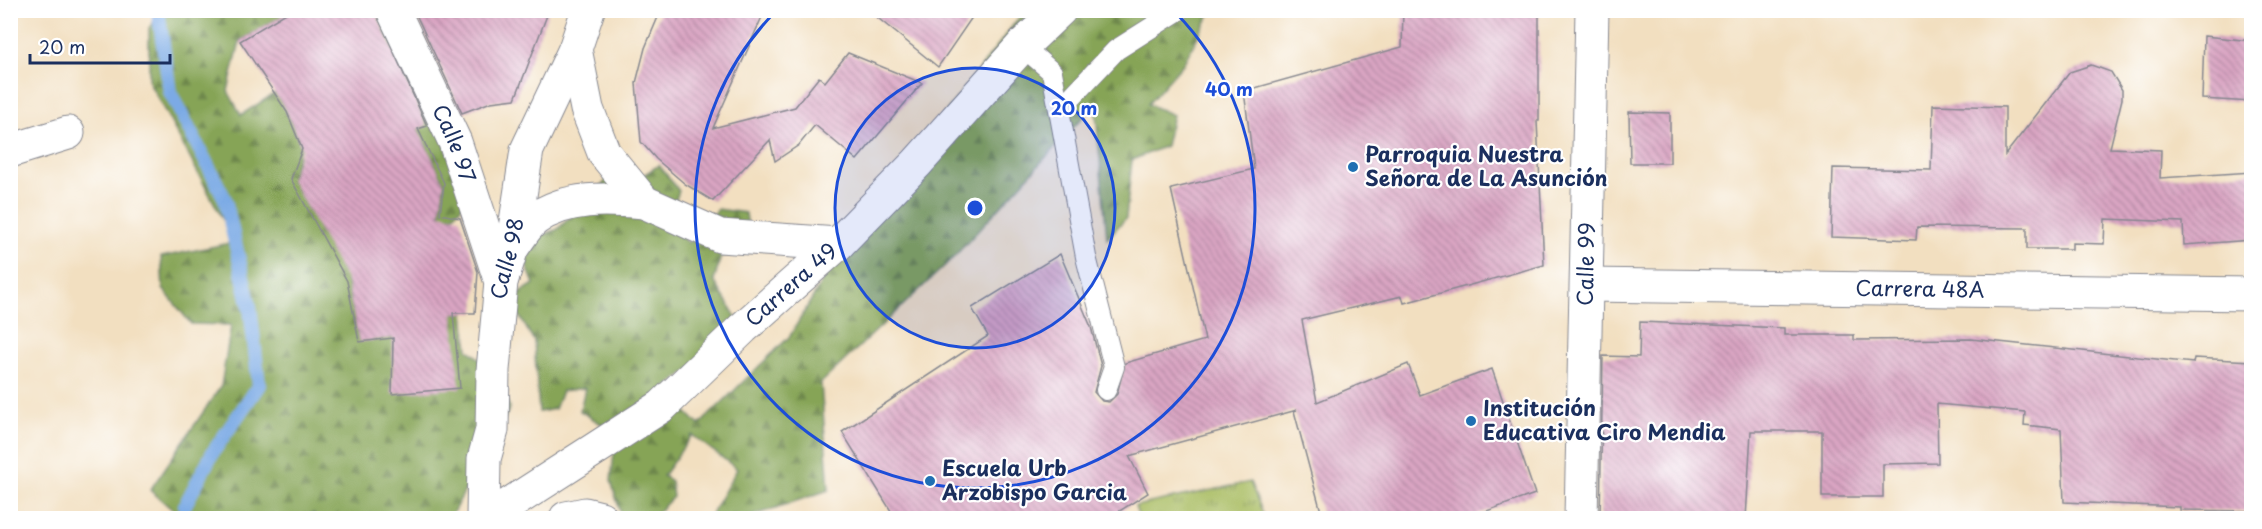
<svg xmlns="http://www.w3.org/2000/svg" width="2262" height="529" viewBox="0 0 2262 529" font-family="'Playpen Sans',sans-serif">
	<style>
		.grass { fill: url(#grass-tufts); stroke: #627660; stroke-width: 1.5 }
		.forest { fill: url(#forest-firs); stroke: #506a5a; stroke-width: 1.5 }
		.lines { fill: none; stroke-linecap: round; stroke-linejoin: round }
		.stream { stroke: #7baae5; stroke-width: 14 }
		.building { fill: url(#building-back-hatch) }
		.service-casing { stroke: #86878f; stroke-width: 22 }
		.minor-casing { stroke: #86878f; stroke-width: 35 }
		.tertiary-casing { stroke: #86878f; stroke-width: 35 }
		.service { stroke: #fff; stroke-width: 20 }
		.minor { stroke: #fff; stroke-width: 33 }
		.tertiary { stroke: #fff; stroke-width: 33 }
		.ring { fill: none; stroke: #1d4ed8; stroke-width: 3 }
		.poi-dot { fill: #1f6fb2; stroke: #fff; stroke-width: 2 }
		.labels { text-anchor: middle; stroke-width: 4.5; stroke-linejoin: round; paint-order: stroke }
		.street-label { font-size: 21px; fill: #1b2f5e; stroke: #fff }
		.poi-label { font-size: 21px; font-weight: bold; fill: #1b2f5e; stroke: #fff; text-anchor: start }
		.centre { fill: #1d4ed8; stroke: #fff; stroke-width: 3 }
		.ring-label { font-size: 18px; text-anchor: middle; font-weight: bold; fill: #1d4ed8; stroke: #fff; stroke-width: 4.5; stroke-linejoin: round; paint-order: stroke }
	</style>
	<defs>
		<pattern id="grass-tufts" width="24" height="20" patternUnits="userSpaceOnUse" patternTransform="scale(1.5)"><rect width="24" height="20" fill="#a8bc61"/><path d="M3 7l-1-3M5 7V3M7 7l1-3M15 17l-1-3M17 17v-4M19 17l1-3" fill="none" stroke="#889953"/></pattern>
		<pattern id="forest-firs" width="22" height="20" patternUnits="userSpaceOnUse" patternTransform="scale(1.5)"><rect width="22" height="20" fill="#86a457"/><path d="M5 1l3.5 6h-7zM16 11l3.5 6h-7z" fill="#6d864b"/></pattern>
		<pattern id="building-back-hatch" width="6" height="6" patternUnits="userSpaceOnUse" patternTransform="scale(1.5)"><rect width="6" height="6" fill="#daa5c3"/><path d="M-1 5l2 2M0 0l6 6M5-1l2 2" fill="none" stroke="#b087a2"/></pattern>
	</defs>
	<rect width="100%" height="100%" fill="#fff"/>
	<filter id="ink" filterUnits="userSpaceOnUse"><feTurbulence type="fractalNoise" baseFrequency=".0167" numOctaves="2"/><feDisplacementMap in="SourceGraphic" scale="12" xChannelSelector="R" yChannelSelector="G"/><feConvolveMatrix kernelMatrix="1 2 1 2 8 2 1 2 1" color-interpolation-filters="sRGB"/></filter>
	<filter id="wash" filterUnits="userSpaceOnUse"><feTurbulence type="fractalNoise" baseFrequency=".008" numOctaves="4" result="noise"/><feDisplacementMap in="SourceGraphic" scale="24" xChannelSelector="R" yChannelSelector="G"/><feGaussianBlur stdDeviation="1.35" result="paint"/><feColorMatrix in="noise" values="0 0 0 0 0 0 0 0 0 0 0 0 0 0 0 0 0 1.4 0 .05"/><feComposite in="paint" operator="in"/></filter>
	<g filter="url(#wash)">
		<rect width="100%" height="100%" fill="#f2dfc0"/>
		<path class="grass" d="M1250,482L1265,518H1139L1135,506Z"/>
		<g class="forest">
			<path d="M161,11H291L240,41L228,91L241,115L278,91L301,145L291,179L346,276L359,341L452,332L451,313H464L468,349L493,370L510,408L450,518H314V513L297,518H182L150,490L221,386L231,325L191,324L163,289L161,257L235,242L149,82V28Z"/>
			<path d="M360,11H403L464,204L453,216L440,217L444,183Z"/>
			<path d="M1024,11H1223L1210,14L1183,64L1148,104L1173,115L1166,146L1132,160L1126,218L1107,239L1095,104L952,259L821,383L829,490L746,518H709L737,469L692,435L663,476L671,481L673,497L652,518H622L611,481L616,433L580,411L585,388L562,391L555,409L539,412L534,341L517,312L518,294L534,284L518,244L558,229L622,165L637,179L659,165L679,191L669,219L674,231L688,243L718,209L746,213L751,252L721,256L714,281L743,328L664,389L699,425L790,336L844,244Z"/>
		</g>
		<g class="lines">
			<path class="stream" d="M158,10L170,92L225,199L250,307L259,385L213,452L185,505"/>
		</g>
		<g id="blocks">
			<g class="building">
				<path d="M291,10H375L427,126L418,129L444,183L440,214L460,218L478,272L475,313H453L460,388L392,394L393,338L359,342L347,281L291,179L302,149L287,112L240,41Z"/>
				<path d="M414,10H549L515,99L491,102L462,113Z"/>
				<path d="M661,10H765L713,128L795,107L819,77L825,82L848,53L922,83L857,160L815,125L799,145L775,161L770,140L713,201L685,184L656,159L641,142L636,83L645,48Z"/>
				<path d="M868,10H977L938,67Z"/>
				<path d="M1403,10H1539V121H1537L1544,265L1404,303L1402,296L1302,320L1317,402L1408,364L1420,395L1492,369L1535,494L1464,519H1323L1294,411L1297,410L1129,456L1148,493L1107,519H896L842,432L988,336L972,308L1060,254L1091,327L1101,366L1094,392L1102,401L1109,402L1117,394L1125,363L1205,340L1171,189L1254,169L1244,91L1402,47Z"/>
				<path d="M2204,36L2252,41V102L2202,99Z"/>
				<path d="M2091,65L2111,72L2122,90V99L2110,148L2161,150L2160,178L2252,172V240L2184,245L2183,222L2105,219L2104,244L2072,243V249H2027V228L1917,227L1916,240L1831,237L1833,168L1931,170L1933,105L2005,107V155L2070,72Z"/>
				<path d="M1629,112L1670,113V163H1630Z"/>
				<path d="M1640,322L1784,328V335H1854V340L1971,339L2193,363L2194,358L2252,361V511L2180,510V507L2064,502L2061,429L2024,425L2025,412L1937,404L1938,463L1883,464V497H1822V431H1751L1746,519H1600L1603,356L1639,357Z"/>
			</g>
		</g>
	</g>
	<g filter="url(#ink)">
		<use href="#blocks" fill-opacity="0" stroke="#86878f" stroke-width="1.5"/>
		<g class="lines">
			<g class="service-casing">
				<g id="service">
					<path d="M1022,46L1052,72L1086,257L1114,367L1106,390"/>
					<path d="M1060,109L1116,50L1179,10"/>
				</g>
			</g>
			<g class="minor-casing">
				<g id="minor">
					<path id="s1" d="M393,10L455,142L501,282"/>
					<path d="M575,49L587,109L604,153L644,202L720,236L838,244"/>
					<path d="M10,151L68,133"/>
					<path d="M512,248C519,239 526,226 535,219C566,196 608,199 644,202"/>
					<path id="s2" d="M1587,285L2252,294"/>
					<path id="s3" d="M483,518L484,459L492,430L493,370L501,282L512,248L527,150L575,49L588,10"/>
					<path d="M566,518L585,514L601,518"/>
					<path id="s4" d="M1581,518L1592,10"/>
				</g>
			</g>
			<g class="tertiary-casing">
				<g id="tertiary">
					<path id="s5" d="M488,518L662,406L743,328L838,244L917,163L1022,46L1060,10"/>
				</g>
			</g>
			<use href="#service" class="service"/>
			<use href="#minor" class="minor"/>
			<use href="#tertiary" class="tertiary"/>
		</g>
	</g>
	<circle cx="975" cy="208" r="140" fill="#1d4ed8" fill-opacity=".12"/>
	<g class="ring">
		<circle cx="975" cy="208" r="140"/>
		<path d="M1175 12A280 280 0 1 1 775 12"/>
	</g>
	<g class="poi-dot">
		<circle cx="1353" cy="167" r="6"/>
		<circle cx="1471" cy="421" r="6"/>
		<circle cx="930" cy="481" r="6"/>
	</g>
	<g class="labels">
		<g class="street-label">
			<text dy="7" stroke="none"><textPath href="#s1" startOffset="147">Calle 97</textPath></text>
			<text dy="7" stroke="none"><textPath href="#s3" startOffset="262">Calle 98</textPath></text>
			<text dy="7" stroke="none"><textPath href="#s4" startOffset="254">Calle 99</textPath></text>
			<text dy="7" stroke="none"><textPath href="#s5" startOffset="384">Carrera 49</textPath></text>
			<text dy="7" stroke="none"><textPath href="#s2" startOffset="333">Carrera 48A</textPath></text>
		</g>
		<g class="poi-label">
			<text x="1365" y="162">Parroquia Nuestra<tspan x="1365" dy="24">Señora de La Asunción</tspan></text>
			<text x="1483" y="416">Institución<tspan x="1483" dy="24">Educativa Ciro Mendia</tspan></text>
			<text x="942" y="476">Escuela Urb<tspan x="942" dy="24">Arzobispo Garcia</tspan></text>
		</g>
	</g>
	<circle cx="975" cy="208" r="9" class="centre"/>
	<g class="ring-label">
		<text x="1229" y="96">40 m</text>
		<text x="1074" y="115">20 m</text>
	</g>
	<rect width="2262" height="529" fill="none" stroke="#fff" stroke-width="36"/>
	<path d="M30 54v9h140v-9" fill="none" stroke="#1b2f5e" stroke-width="3"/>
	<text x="39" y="54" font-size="18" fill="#1b2f5e" stroke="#ffffff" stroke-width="4.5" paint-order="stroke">20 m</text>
</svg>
